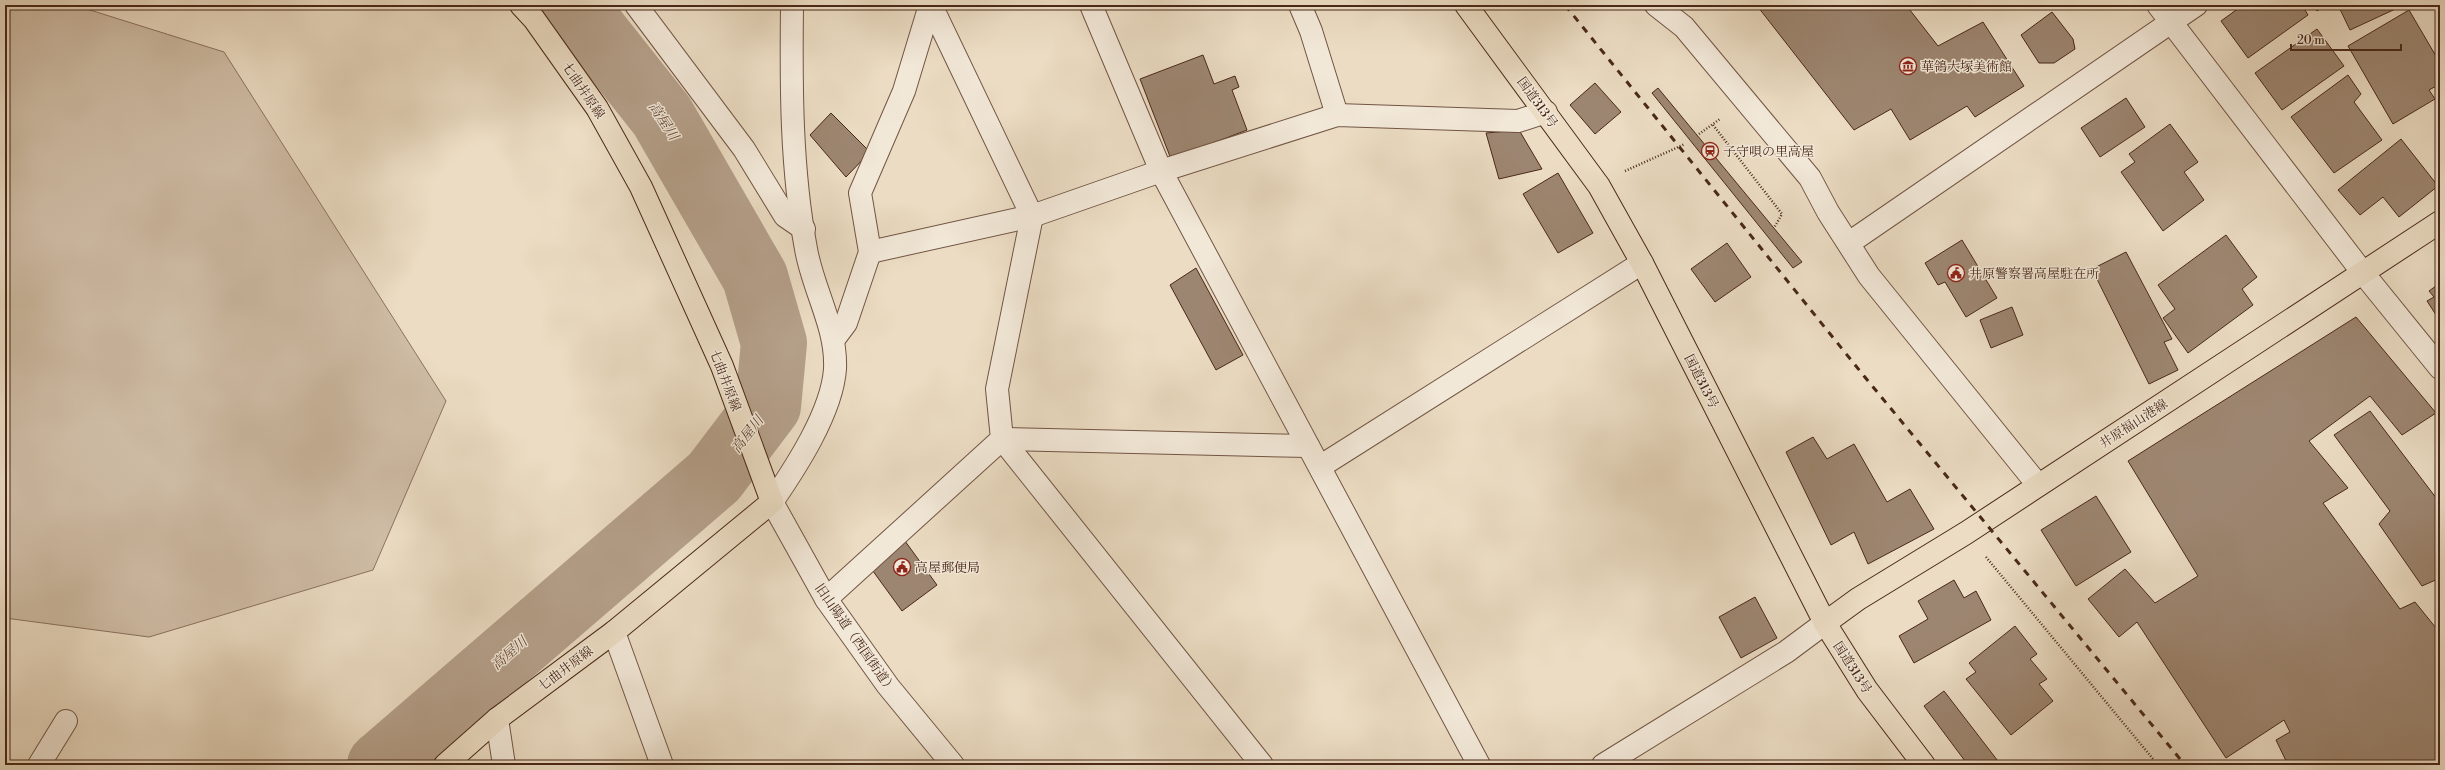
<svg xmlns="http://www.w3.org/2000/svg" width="2445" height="770" viewBox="0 0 2445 770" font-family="'Libre Bodoni','Noto Serif JP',serif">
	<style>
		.green { fill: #cfbda6; stroke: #8c7260 }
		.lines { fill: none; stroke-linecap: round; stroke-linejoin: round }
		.river { stroke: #b49f89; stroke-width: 66 }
		.building { fill: #9d8671; stroke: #492819 }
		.minor-casing { stroke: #725544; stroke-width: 24 }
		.major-casing { stroke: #492819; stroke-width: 24 }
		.highway-casing { stroke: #492819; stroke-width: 24 }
		.path { stroke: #492819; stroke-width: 2.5; stroke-dasharray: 1 2; stroke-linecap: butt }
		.minor { stroke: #f2e8d8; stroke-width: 22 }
		.major { stroke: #ebdcc3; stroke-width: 22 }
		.highway { stroke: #ebdcc3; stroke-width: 22 }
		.rail { stroke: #492819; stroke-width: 3; stroke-dasharray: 7 7; stroke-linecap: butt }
		.labels { text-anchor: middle; stroke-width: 3; stroke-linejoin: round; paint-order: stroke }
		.poi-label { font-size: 13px; fill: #492819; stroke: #f2e8d8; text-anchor: start }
		.street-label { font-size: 13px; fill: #492819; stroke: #f2e8d8 }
		.water-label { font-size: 14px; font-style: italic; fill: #644635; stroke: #f2e8d8 }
	</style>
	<rect width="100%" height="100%" fill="#ebdcc3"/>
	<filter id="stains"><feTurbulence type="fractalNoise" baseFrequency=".005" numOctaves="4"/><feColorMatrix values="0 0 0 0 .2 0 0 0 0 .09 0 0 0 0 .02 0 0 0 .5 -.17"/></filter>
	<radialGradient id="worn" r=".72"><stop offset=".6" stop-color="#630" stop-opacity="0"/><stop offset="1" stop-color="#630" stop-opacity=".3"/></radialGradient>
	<path class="green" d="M5,5H74L224,52L446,401L373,570L149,637L5,618Z"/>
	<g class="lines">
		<path class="river" d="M380,765L714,477L768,406L774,343L755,277L662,116L574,5"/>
	</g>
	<g class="building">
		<path d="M1760,5H1906L1938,46L1983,22L2024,86L1975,117L1967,106L1910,140L1891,109L1854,130L1758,7Z"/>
		<path d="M2243,5H2302L2308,15L2248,58L2221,21Z"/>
		<path d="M2313,5H2326L2317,11Z"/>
		<path d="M2338,5H2404L2350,30Z"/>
		<path d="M2409,10L2440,63V84L2429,90L2435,99L2393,124L2348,46Z"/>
		<path d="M2052,12L2073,39L2075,49L2054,63H2039L2021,35Z"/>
		<path d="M2317,29L2344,66L2282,110L2255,73Z"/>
		<path d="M1203,55L1214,84L1235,76L1239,87L1232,90L1247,130L1171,159L1140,79Z"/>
		<path d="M2348,75L2361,94L2354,102L2382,140L2334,173L2291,117Z"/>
		<path d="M1595,83L1621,112L1595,134L1570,105Z"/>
		<path d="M1658,88L1802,262L1793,268L1652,93Z"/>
		<path d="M2126,98L2145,127L2100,157L2081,128Z"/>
		<path d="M831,113L870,152L846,177L810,135Z"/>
		<path d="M2170,124L2198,162L2184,172L2204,200L2163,231L2121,172L2135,162L2129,154Z"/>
		<path d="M1519,130L1542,169L1499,179L1486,133Z"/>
		<path d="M2401,139L2438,186L2399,217L2383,197L2360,215L2338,190Z"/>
		<path d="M1558,173L1593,233L1558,253L1523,194Z"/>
		<path d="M2226,235L2257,277L2242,289L2253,305L2188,353L2163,318L2175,309L2158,285Z"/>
		<path d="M1962,240L1997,298L1966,317L1945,282L1938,285L1925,263Z"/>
		<path d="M1727,243L1751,277L1715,302L1691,269Z"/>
		<path d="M2126,252L2172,339L2164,342L2178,370L2149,384L2092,269Z"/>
		<path d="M1196,268L1243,355L1216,370L1170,285Z"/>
		<path d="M2440,283V321L2427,301L2434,297L2429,291Z"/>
		<path d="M2012,307L2023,335L1991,348L1980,320Z"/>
		<path d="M2356,317L2436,413L2402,435L2370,396L2309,441L2348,488L2323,503L2400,609L2415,602L2440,633V765H2288L2276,740L2290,732L2284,720L2226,758L2137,622L2119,637L2088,599L2125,569L2155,603L2198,576L2128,461Z"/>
		<path d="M2370,411L2440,503V578L2422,586L2379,524L2390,511L2334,435Z"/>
		<path d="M1813,437L1827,459L1854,444L1887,502L1910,489L1934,529L1868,564L1854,532L1831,545L1786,452Z"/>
		<path d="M2096,496L2131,552L2076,586L2041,530Z"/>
		<path d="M905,541L937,585L902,611L870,567Z"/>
		<path d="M1954,580L1964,598L1976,591L1991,620L1914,663L1899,636L1928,619L1918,601Z"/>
		<path d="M1755,597L1777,638L1741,658L1719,617Z"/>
		<path d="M2015,626L2037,654L2030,659L2047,679L2039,684L2053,701L2011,735L1966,679L1976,672L1969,663Z"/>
		<path d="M1944,691L2001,765H1968L1924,706Z"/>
	</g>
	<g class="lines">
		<g class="minor-casing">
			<g id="minor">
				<path d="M636,5L744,149L785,216L804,229"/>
				<path d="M792,5C791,87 791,168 806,249C813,290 837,327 835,369C832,412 796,467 772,502L826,599L888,686L953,765"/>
				<path d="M1091,5L1161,171L1479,765"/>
				<path d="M1300,5L1311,31L1337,115"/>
				<path d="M1656,5L1684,27L1810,178L1828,212L1869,276L2038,485"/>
				<path d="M2158,5L2363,273L2440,368"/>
				<path d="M1849,243L2196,5"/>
				<path d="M870,252L1032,216L1161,171L1337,115L1518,121L1546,112"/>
				<path d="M834,339L846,323L870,252L860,193L904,91L930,5"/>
				<path d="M1002,439L1262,765"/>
				<path d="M1002,439L1308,446"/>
				<path d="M1321,466L1642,263"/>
				<path d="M826,599L1002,439L997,389L1032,216L931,5"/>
				<path d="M614,632L662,765"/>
				<path d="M497,719L504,765"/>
				<path d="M39,765L66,721"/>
				<path d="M1603,765L1786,652L1825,623"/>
			</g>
		</g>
		<g class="major-casing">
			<g id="major">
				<path d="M1825,623L1858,599L1966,533L2440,222"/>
				<path d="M445,765L497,719L614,632L772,502L722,366L641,187L597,108L534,19L521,5"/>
			</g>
		</g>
		<g class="highway-casing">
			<path id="highway" d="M1466,5L1599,186L1642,263L1825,623L1867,690L1924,765"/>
		</g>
		<g class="path">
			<path d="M1713,125L1782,214L1774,228"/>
			<path d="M1699,134L1720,119"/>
			<path d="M1625,171L1685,144"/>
			<path d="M1986,557L2158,765"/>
		</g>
		<use href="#minor" class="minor"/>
		<use href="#major" class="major"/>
		<use href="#highway" class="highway"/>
		<path class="rail" d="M1565,5L1864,376L2185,765"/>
	</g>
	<defs>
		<g id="museum-ring" transform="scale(0.9)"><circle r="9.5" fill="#f2e8d8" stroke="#8f2418" stroke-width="1.5"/><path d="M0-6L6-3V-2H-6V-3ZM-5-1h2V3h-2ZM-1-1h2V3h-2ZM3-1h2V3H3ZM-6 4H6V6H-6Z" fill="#8f2418"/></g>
		<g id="station-ring" transform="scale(0.9)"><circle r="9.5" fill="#f2e8d8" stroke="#8f2418" stroke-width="1.5"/><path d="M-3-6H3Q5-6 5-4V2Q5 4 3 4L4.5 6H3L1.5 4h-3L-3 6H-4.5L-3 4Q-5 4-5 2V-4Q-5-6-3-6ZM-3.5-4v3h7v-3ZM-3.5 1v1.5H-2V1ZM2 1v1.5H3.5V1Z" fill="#8f2418"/></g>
		<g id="civic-ring" transform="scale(0.9)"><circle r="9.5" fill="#f2e8d8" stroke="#8f2418" stroke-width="1.5"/><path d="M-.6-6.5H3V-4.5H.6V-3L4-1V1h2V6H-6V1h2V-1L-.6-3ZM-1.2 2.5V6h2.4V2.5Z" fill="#8f2418"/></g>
	</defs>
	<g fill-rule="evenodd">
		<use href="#museum-ring" x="1908" y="66"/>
		<use href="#station-ring" x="1710" y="151"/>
		<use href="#civic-ring" x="1956" y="273"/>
		<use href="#civic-ring" x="902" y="567"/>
	</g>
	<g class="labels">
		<g class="poi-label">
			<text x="1921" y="71">華鴒大塚美術館</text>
			<text x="1723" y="156">子守唄の里高屋</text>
			<text x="1969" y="278">井原警察署高屋駐在所</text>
			<text x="915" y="572">高屋郵便局</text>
		</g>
		<g class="street-label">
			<text transform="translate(584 90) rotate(56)" y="5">七曲井原線</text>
			<text transform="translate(1538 102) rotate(54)" y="5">国道313号</text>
			<text transform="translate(726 380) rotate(69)" y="5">七曲井原線</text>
			<text transform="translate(1702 381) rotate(63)" y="5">国道313号</text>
			<text transform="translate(2133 423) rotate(-33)" y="5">井原福山港線</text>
			<text transform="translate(856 638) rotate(55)" y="5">旧山陽道（西国街道）</text>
			<text transform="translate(1853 667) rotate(57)" y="5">国道313号</text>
			<text transform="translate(565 668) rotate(-37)" y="5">七曲井原線</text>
		</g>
		<g class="water-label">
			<text transform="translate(664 121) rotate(57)" y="5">高屋川</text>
			<text transform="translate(747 434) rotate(-52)" y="5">高屋川</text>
			<text transform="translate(509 653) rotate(-41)" y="5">高屋川</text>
		</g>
	</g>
	<rect width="2445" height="770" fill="none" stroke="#ebdcc3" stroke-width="20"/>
	<rect x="6" y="6" width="2433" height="758" fill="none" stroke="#492819" stroke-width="2"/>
	<rect x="10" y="10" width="2425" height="750" fill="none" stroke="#492819"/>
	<path d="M2291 44v6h110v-6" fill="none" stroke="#492819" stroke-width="2"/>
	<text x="2297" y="44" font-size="12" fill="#492819" stroke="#f2e8d8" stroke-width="3" paint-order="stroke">20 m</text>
	<rect width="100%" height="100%" filter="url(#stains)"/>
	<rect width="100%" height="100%" fill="url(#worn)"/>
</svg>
